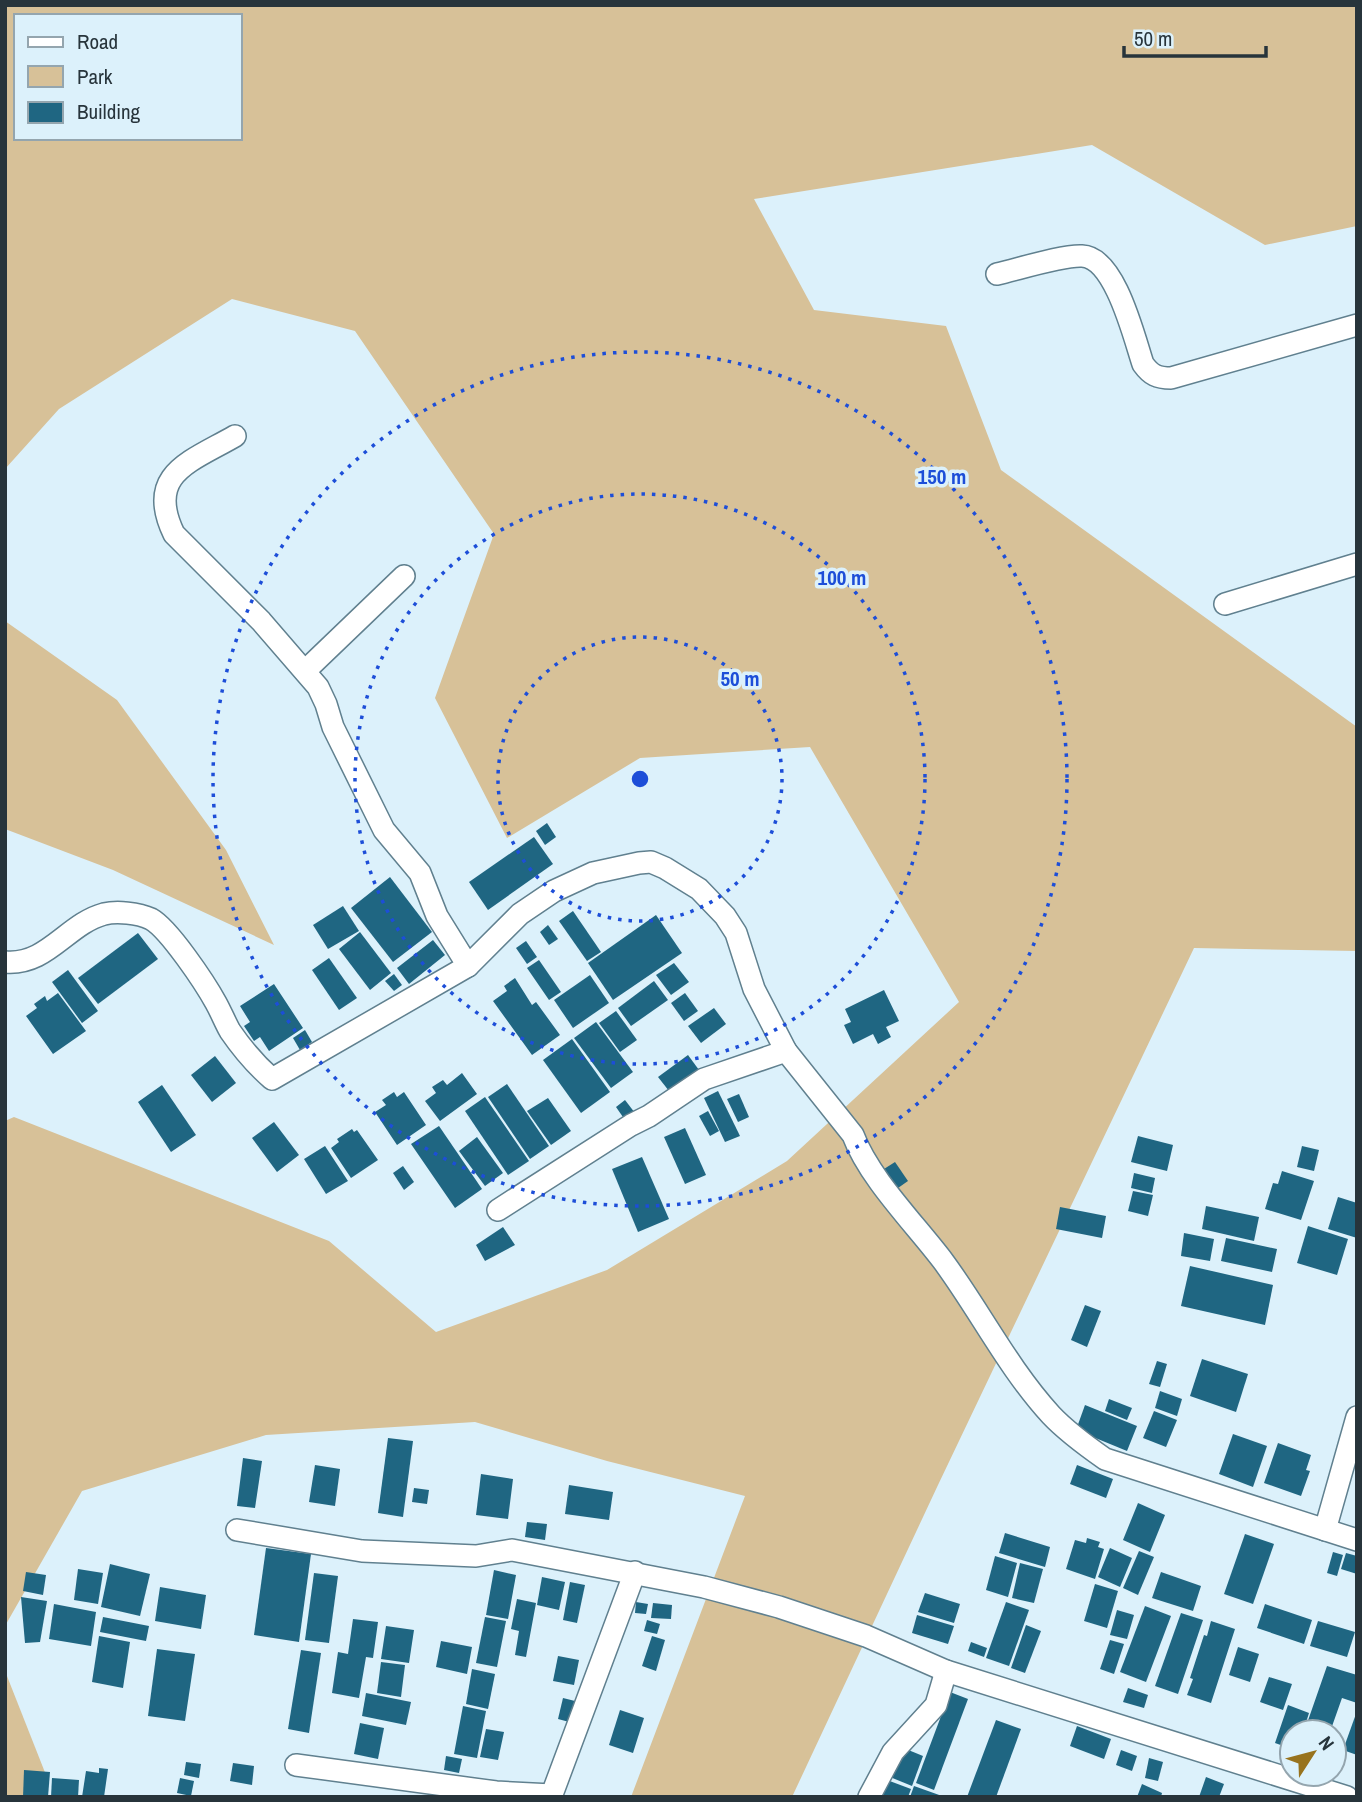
<svg xmlns="http://www.w3.org/2000/svg" width="1362" height="1802" viewBox="0 0 1362 1802" font-family="'Archivo Narrow',sans-serif">
	<style>
		.green { fill: #d7c198; fill-rule: evenodd }
		.building { fill: #1f6682 }
		.lines { fill: none; stroke-linecap: round; stroke-linejoin: round }
		.street-casing { stroke: #60808f; stroke-width: 24 }
		.street { stroke: #fff; stroke-width: 21 }
		.ring { fill: none; stroke: #1d4ed8; stroke-width: 3.5; stroke-dasharray: 3.5 7 }
		.centre { fill: #1d4ed8; stroke: #dcf1fb; stroke-width: 3.5 }
		.ring-label { font-size: 21px; text-anchor: middle; font-weight: bold; fill: #1d4ed8; stroke: #dcf1fb; stroke-width: 7; stroke-linejoin: round; paint-order: stroke }
	</style>
	<rect width="100%" height="100%" fill="#dcf1fb"/>
	<g class="green">
		<path d="M5,5H1357V226L1265,245L1092,145L754,199L814,310L946,326L1001,470L1357,727V951L1194,948L938,1485L792,1797H631L745,1496L607,1461L475,1422L266,1435L82,1491L5,1626V1121L14,1117L329,1241L436,1332L607,1270L787,1161L959,1002L810,747L640,758L507,838L435,698L494,534L355,331L232,299L59,409L5,469ZM16,16H240V138H16Z"/>
		<path d="M5,621L117,700L226,850L274,945L113,870L5,829Z"/>
		<path d="M5,1671L46,1775L45,1797H5Z"/>
	</g>
	<g class="building">
		<path d="M547,823L556,837L545,845L536,831Z"/>
		<path d="M534,837L553,864L488,910L469,882Z"/>
		<path d="M390,877L432,932L393,962L351,908Z"/>
		<path d="M343,906L359,931L328,949L313,925Z"/>
		<path d="M573,911L601,952L587,961L559,921Z"/>
		<path d="M656,915L682,953L613,1000L588,963Z"/>
		<path d="M548,925L558,939L549,945L540,932Z"/>
		<path d="M360,932L391,973L370,990L339,949Z"/>
		<path d="M138,933L158,959L98,1004L78,978Z"/>
		<path d="M433,940L445,955L409,984L397,968Z"/>
		<path d="M526,941L537,957L527,964L516,948Z"/>
		<path d="M329,958L357,998L339,1010L312,970Z"/>
		<path d="M539,960L561,992L549,1000L527,968Z"/>
		<path d="M674,963L689,982L671,995L656,975Z"/>
		<path d="M68,970L98,1011L82,1023L52,982Z"/>
		<path d="M394,974L402,985L394,991L385,981Z"/>
		<path d="M590,975L609,1003L573,1028L554,1000Z"/>
		<path d="M515,978L532,1005L536,1002L560,1035L532,1055L493,1001L507,991L504,986Z"/>
		<path d="M654,981L668,1000L631,1026L618,1008Z"/>
		<path d="M274,984L303,1028L269,1051L260,1037L254,1041L244,1026L250,1022L240,1006Z"/>
		<path d="M884,990L899,1021L886,1027L891,1037L878,1044L873,1034L853,1044L844,1025L851,1022L845,1009Z"/>
		<path d="M58,993L86,1031L53,1054L26,1016L37,1008L34,1004L45,996L47,1001Z"/>
		<path d="M685,993L698,1011L684,1021L671,1003Z"/>
		<path d="M714,1008L726,1024L701,1043L688,1026Z"/>
		<path d="M616,1011L637,1040L620,1052L599,1023Z"/>
		<path d="M596,1022L633,1072L611,1088L574,1038Z"/>
		<path d="M305,1030L312,1042L300,1050L293,1038Z"/>
		<path d="M572,1039L610,1092L581,1113L543,1060Z"/>
		<path d="M688,1055L699,1070L669,1091L658,1077Z"/>
		<path d="M215,1056L236,1083L212,1102L191,1075Z"/>
		<path d="M462,1073L477,1094L440,1121L425,1101L436,1093L432,1087L443,1080L447,1085Z"/>
		<path d="M507,1084L549,1146L530,1159L488,1097Z"/>
		<path d="M162,1085L196,1135L171,1152L138,1102Z"/>
		<path d="M718,1091L740,1136L725,1142L704,1098Z"/>
		<path d="M394,1092L397,1097L404,1092L426,1125L397,1145L375,1112L386,1105L382,1100Z"/>
		<path d="M739,1094L749,1117L738,1122L727,1099Z"/>
		<path d="M485,1097L529,1161L508,1175L465,1111Z"/>
		<path d="M548,1098L571,1131L551,1145L527,1111Z"/>
		<path d="M625,1100L635,1113L625,1120L616,1107Z"/>
		<path d="M708,1111L719,1131L710,1136L699,1116Z"/>
		<path d="M274,1122L299,1155L277,1172L252,1138Z"/>
		<path d="M439,1126L482,1189L455,1208L411,1144Z"/>
		<path d="M685,1128L706,1175L685,1184L664,1137Z"/>
		<path d="M352,1129L354,1132L357,1130L378,1160L351,1178L331,1148L339,1142L337,1139Z"/>
		<path d="M1138,1136L1173,1145L1167,1171L1131,1162Z"/>
		<path d="M477,1137L503,1173L485,1186L459,1151Z"/>
		<path d="M325,1146L348,1181L326,1194L304,1159Z"/>
		<path d="M1302,1146L1319,1150L1314,1171L1297,1167Z"/>
		<path d="M642,1157L669,1219L638,1232L612,1169Z"/>
		<path d="M895,1162L908,1181L898,1188L884,1169Z"/>
		<path d="M403,1166L414,1182L404,1190L393,1173Z"/>
		<path d="M1282,1171L1314,1181L1301,1220L1265,1209L1273,1183L1278,1184Z"/>
		<path d="M1134,1173L1155,1178L1152,1193L1131,1188Z"/>
		<path d="M1133,1191L1153,1195L1148,1216L1128,1211Z"/>
		<path d="M1338,1197L1357,1203V1238L1328,1229Z"/>
		<path d="M1206,1206L1259,1217L1254,1241L1202,1229Z"/>
		<path d="M1060,1207L1106,1216L1102,1238L1056,1229Z"/>
		<path d="M1308,1226L1348,1239L1337,1275L1297,1263Z"/>
		<path d="M503,1227L515,1245L485,1261L476,1245Z"/>
		<path d="M1184,1233L1214,1239L1210,1261L1181,1256Z"/>
		<path d="M1226,1238L1277,1249L1272,1272L1221,1261Z"/>
		<path d="M1190,1266L1273,1285L1265,1325L1181,1306Z"/>
		<path d="M1085,1305L1101,1311L1087,1347L1071,1340Z"/>
		<path d="M1202,1359L1248,1374L1236,1412L1190,1396Z"/>
		<path d="M1157,1361L1167,1364L1160,1387L1149,1384Z"/>
		<path d="M1160,1391L1182,1399L1177,1416L1155,1408Z"/>
		<path d="M1109,1399L1132,1408L1127,1420L1105,1411Z"/>
		<path d="M1085,1405L1137,1426L1127,1451L1076,1430Z"/>
		<path d="M1154,1411L1177,1420L1166,1447L1143,1438Z"/>
		<path d="M1233,1434L1267,1446L1253,1487L1219,1474Z"/>
		<path d="M388,1438L413,1441L403,1517L378,1513Z"/>
		<path d="M1278,1443L1311,1455L1306,1470L1310,1471L1301,1496L1264,1483Z"/>
		<path d="M243,1458L262,1461L255,1508L237,1506Z"/>
		<path d="M315,1465L340,1469L335,1506L309,1502Z"/>
		<path d="M1077,1465L1113,1479L1106,1498L1070,1484Z"/>
		<path d="M481,1474L513,1479L508,1519L476,1515Z"/>
		<path d="M569,1485L613,1492L609,1520L565,1514Z"/>
		<path d="M414,1488L429,1490L427,1504L412,1502Z"/>
		<path d="M1138,1503L1165,1515L1150,1552L1123,1540Z"/>
		<path d="M527,1522L547,1524L545,1540L525,1537Z"/>
		<path d="M1005,1533L1050,1547L1045,1567L999,1553Z"/>
		<path d="M1245,1534L1274,1544L1253,1604L1224,1594Z"/>
		<path d="M1087,1538L1100,1542L1098,1547L1104,1549L1095,1579L1066,1569L1075,1540L1086,1543Z"/>
		<path d="M266,1548L311,1554L299,1642L254,1635Z"/>
		<path d="M1110,1548L1132,1558L1120,1587L1098,1577Z"/>
		<path d="M1139,1551L1154,1557L1138,1595L1123,1588Z"/>
		<path d="M1333,1552L1343,1555L1337,1576L1327,1573Z"/>
		<path d="M1346,1553L1357,1556V1574L1341,1569Z"/>
		<path d="M995,1556L1017,1563L1008,1597L986,1590Z"/>
		<path d="M1020,1563L1043,1569L1034,1603L1012,1598Z"/>
		<path d="M110,1564L150,1574L140,1616L101,1607Z"/>
		<path d="M78,1569L103,1573L98,1604L74,1600Z"/>
		<path d="M494,1570L516,1575L508,1619L486,1615Z"/>
		<path d="M26,1572L46,1575L43,1595L23,1591Z"/>
		<path d="M1161,1572L1201,1586L1193,1611L1152,1598Z"/>
		<path d="M314,1573L338,1576L329,1643L305,1640Z"/>
		<path d="M542,1577L565,1582L559,1610L537,1605Z"/>
		<path d="M570,1582L585,1585L577,1623L563,1620Z"/>
		<path d="M1095,1584L1118,1591L1107,1628L1084,1621Z"/>
		<path d="M160,1587L206,1595L201,1629L155,1621Z"/>
		<path d="M925,1593L960,1604L954,1623L918,1612Z"/>
		<path d="M21,1597L47,1601L40,1642L25,1643Z"/>
		<path d="M517,1599L536,1603L526,1657L515,1655L519,1631L511,1629Z"/>
		<path d="M636,1602L648,1604L646,1614L635,1613Z"/>
		<path d="M1006,1602L1029,1610L1009,1666L986,1658Z"/>
		<path d="M653,1603L672,1605L671,1619L651,1618Z"/>
		<path d="M54,1604L96,1612L91,1646L49,1639Z"/>
		<path d="M1265,1604L1312,1620L1304,1644L1257,1628Z"/>
		<path d="M1145,1606L1171,1616L1146,1682L1120,1672Z"/>
		<path d="M1117,1610L1134,1615L1127,1639L1110,1635Z"/>
		<path d="M1181,1613L1203,1620L1178,1694L1155,1686Z"/>
		<path d="M917,1615L954,1626L948,1644L912,1633Z"/>
		<path d="M103,1617L149,1626L146,1641L100,1632Z"/>
		<path d="M485,1617L506,1621L497,1667L476,1663Z"/>
		<path d="M353,1619L378,1622L373,1658L366,1657L359,1698L332,1693L338,1652L348,1654Z"/>
		<path d="M647,1620L660,1624L657,1634L644,1631Z"/>
		<path d="M1211,1621L1235,1629L1211,1703L1187,1695L1193,1679L1190,1678L1204,1635L1207,1636Z"/>
		<path d="M1318,1621L1355,1632L1347,1657L1310,1646Z"/>
		<path d="M1026,1625L1041,1631L1025,1673L1011,1668Z"/>
		<path d="M386,1626L414,1630L409,1663L381,1659Z"/>
		<path d="M99,1636L130,1642L123,1688L92,1682Z"/>
		<path d="M652,1636L665,1640L656,1671L642,1666Z"/>
		<path d="M1110,1640L1124,1644L1114,1674L1100,1669Z"/>
		<path d="M441,1641L472,1647L467,1674L436,1667Z"/>
		<path d="M971,1642L987,1648L984,1657L968,1651Z"/>
		<path d="M1238,1647L1259,1654L1250,1682L1229,1675Z"/>
		<path d="M157,1649L195,1654L185,1721L148,1716Z"/>
		<path d="M301,1650L321,1653L309,1733L288,1729Z"/>
		<path d="M558,1656L579,1660L574,1685L553,1681Z"/>
		<path d="M381,1662L405,1665L401,1697L377,1693Z"/>
		<path d="M1327,1666L1357,1675V1703L1342,1698L1330,1732H1304Z"/>
		<path d="M472,1669L495,1674L488,1709L466,1704Z"/>
		<path d="M1269,1677L1292,1684L1283,1710L1260,1702Z"/>
		<path d="M1128,1688L1148,1695L1144,1708L1123,1702Z"/>
		<path d="M950,1692L968,1699L934,1790L916,1783Z"/>
		<path d="M366,1693L411,1702L406,1725L362,1716Z"/>
		<path d="M563,1698L579,1702L573,1723L558,1719Z"/>
		<path d="M1288,1705L1309,1713L1303,1732H1292V1749L1275,1743Z"/>
		<path d="M463,1706L486,1711L477,1758L454,1754Z"/>
		<path d="M620,1710L644,1718L633,1753L609,1745Z"/>
		<path d="M1357,1711V1755L1343,1750Z"/>
		<path d="M996,1720L1021,1729L996,1797H967Z"/>
		<path d="M360,1723L384,1728L378,1759L354,1754Z"/>
		<path d="M1077,1726L1111,1739L1104,1759L1070,1746Z"/>
		<path d="M486,1729L504,1732L498,1760L480,1757Z"/>
		<path d="M901,1747L923,1756L912,1786L890,1777Z"/>
		<path d="M1121,1750L1137,1756L1132,1771L1116,1765Z"/>
		<path d="M446,1756L462,1759L459,1773L444,1770Z"/>
		<path d="M1149,1758L1163,1762L1158,1781L1145,1778Z"/>
		<path d="M186,1762L201,1764L199,1778L184,1775Z"/>
		<path d="M233,1763L254,1766L252,1785L230,1781Z"/>
		<path d="M99,1768L108,1769L104,1797H82L86,1771L99,1773Z"/>
		<path d="M24,1770L50,1772L48,1797H23Z"/>
		<path d="M1206,1777L1224,1784L1219,1797H1199Z"/>
		<path d="M52,1778L79,1780L78,1797H51Z"/>
		<path d="M180,1778L194,1781L191,1796L177,1793Z"/>
		<path d="M887,1780L911,1789L908,1797H881Z"/>
		<path d="M1142,1784L1162,1793L1161,1797H1137Z"/>
		<path d="M914,1786L942,1796V1797H910Z"/>
	</g>
	<g class="lines">
		<g class="street-casing">
			<g id="street">
				<path d="M997,274C1019,269 1062,255 1082,256C1115,257 1134,337 1143,364C1151,375 1157,378 1171,378L1357,325"/>
				<path d="M235,436C190,462 145,474 174,534L261,621L318,687L326,704L333,727L384,830L420,873L437,916L468,966"/>
				<path d="M1225,604L1357,564"/>
				<path d="M305,671L404,576"/>
				<path d="M5,962C47,966 67,924 104,914C117,911 138,913 151,919C169,929 205,983 216,1003C221,1012 225,1022 230,1031C243,1050 255,1064 272,1079L468,966L520,914L554,891L593,873L639,863L651,862L665,868L699,889L725,916L736,933L754,989L786,1051L853,1135C869,1178 915,1224 943,1261C980,1311 1008,1368 1051,1415C1067,1432 1085,1445 1105,1459L1357,1540"/>
				<path d="M498,1210L631,1125L649,1116L704,1079L786,1051"/>
				<path d="M237,1530L362,1551L476,1556L512,1550L704,1587L779,1607L866,1636L946,1671L1347,1797"/>
				<path d="M1325,1530L1357,1417"/>
				<path d="M296,1765L496,1792L552,1795"/>
				<path d="M551,1797L635,1572"/>
				<path d="M869,1797L893,1752L936,1705L946,1671"/>
			</g>
		</g>
		<use href="#street" class="street"/>
	</g>
	<g class="ring">
		<circle cx="640" cy="779" r="142"/>
		<circle cx="640" cy="779" r="285"/>
		<circle cx="640" cy="779" r="427"/>
	</g>
	<circle cx="640" cy="779" r="10" class="centre"/>
	<g class="ring-label">
		<text x="942" y="484">150 m</text>
		<text x="842" y="585">100 m</text>
		<text x="740" y="686">50 m</text>
	</g>
	<rect width="1362" height="1802" fill="none" stroke="#27343b" stroke-width="14"/>
	<rect x="14" y="14" width="228" height="126" fill="#dcf1fb" stroke="#94a5ae" stroke-width="2"/>
	<rect x="28" y="37" width="35" height="10" fill="#ffffff" stroke="#94a5ae" stroke-width="2"/>
	<text x="77" y="49" font-size="21" fill="#27343b">Road</text>
	<rect x="28" y="66" width="35" height="21" fill="#d7c198" stroke="#94a5ae" stroke-width="2"/>
	<text x="77" y="84" font-size="21" fill="#27343b">Park</text>
	<rect x="28" y="102" width="35" height="21" fill="#1f6682" stroke="#94a5ae" stroke-width="2"/>
	<text x="77" y="119" font-size="21" fill="#27343b">Building</text>
	<g transform="translate(1313 1753) rotate(54)"><circle r="33" fill="#dcf1fb" stroke="#94a5ae" stroke-width="2"/>
	<path d="M0-5L12 26L0 18L-12 26Z" fill="#98731d"/>
	<text y="-10" font-size="19" font-weight="bold" text-anchor="middle" fill="#27343b">N</text>
	</g>
	<path d="M1124 46v10h142v-10" fill="none" stroke="#27343b" stroke-width="3.5"/>
	<text x="1134" y="46" font-size="21" fill="#27343b" stroke="#dcf1fb" stroke-width="5" paint-order="stroke">50 m</text>
</svg>
